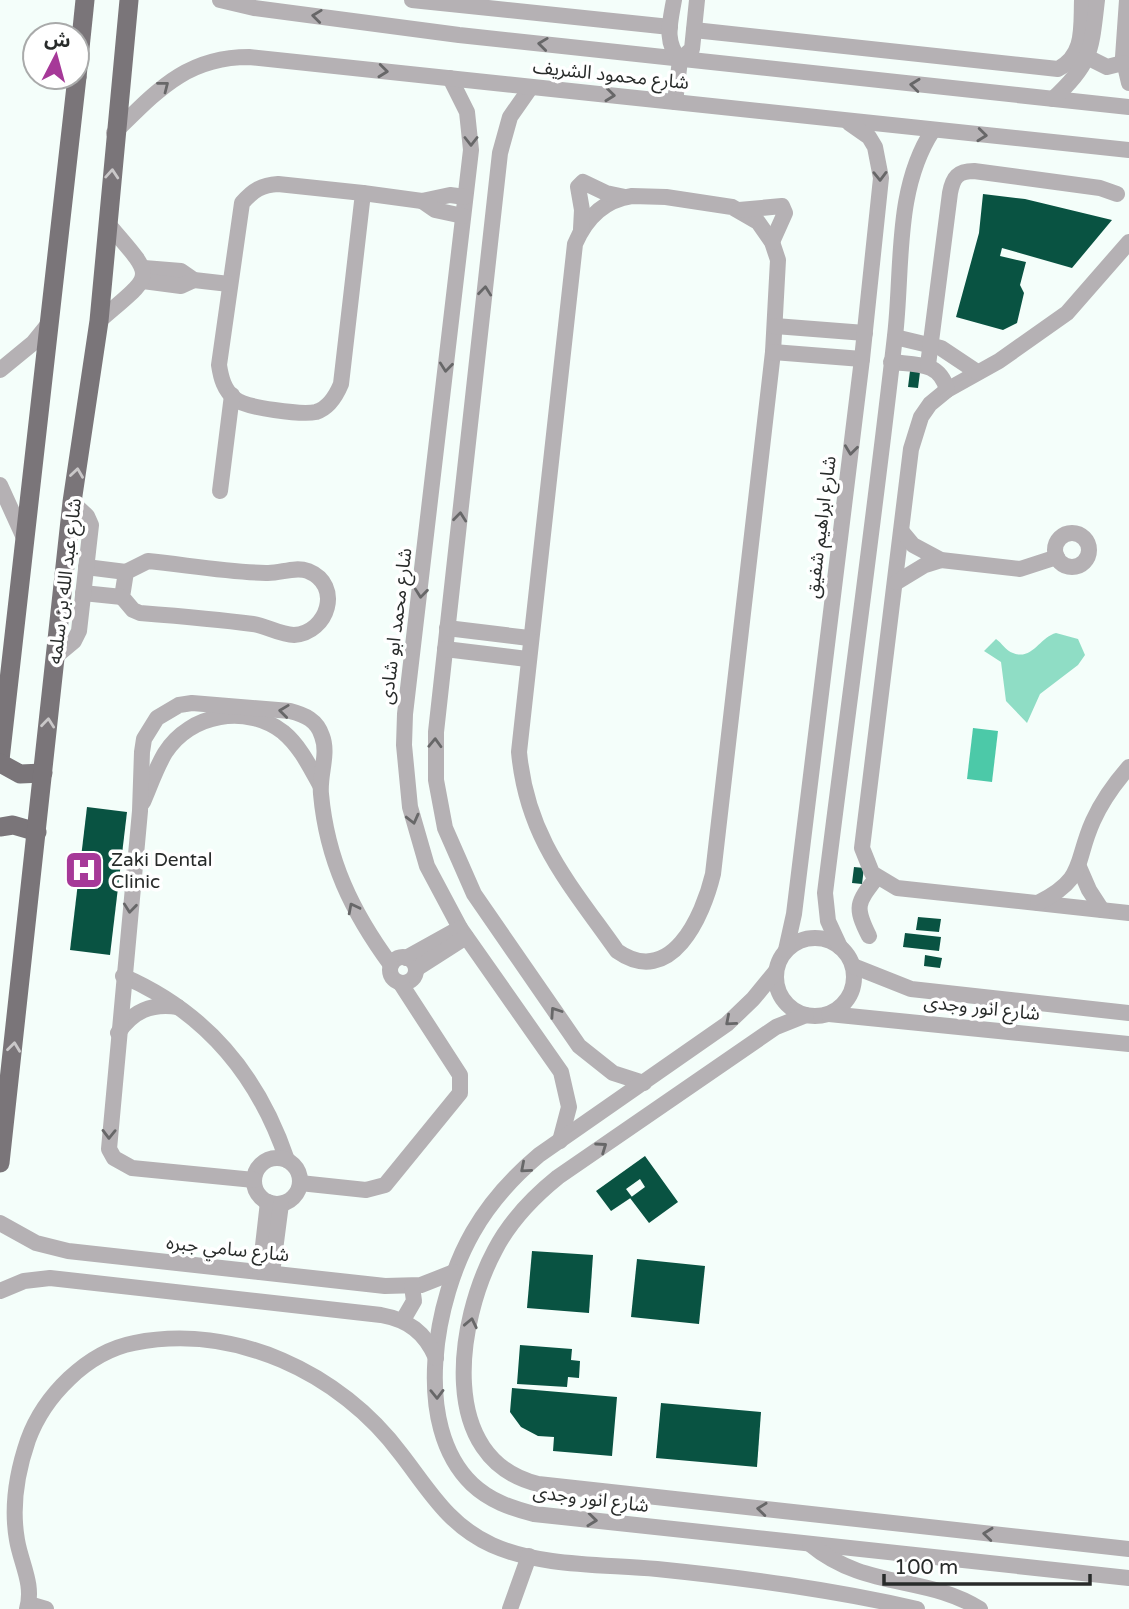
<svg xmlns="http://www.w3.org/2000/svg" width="1129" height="1609" viewBox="0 0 1129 1609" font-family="'Varela Round','Noto Sans Arabic',sans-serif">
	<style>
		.green { fill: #8fddc5 }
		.water { fill: #4cc9a8 }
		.building { fill: #095342 }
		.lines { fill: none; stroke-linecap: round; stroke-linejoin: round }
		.minor { stroke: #b5b1b4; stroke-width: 16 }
		.major { stroke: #7a7579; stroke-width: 19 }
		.oneway { stroke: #676768 }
		.oneway2 { stroke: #cac8c9 }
		.labels { text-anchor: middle; stroke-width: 7; stroke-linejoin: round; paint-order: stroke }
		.street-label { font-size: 19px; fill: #282b2a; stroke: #fff }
		.poi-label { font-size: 19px; fill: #282b2a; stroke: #fff; text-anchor: start }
	</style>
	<rect width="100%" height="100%" fill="#f4fefa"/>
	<path class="green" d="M1056,633L1078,639L1085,655L1078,665L1040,694L1027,723L1006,701L1001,662L984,651L996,639C1002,643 1006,651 1013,653C1032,661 1040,637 1056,633Z"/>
	<path class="water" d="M973,728L998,731L992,782L967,779Z"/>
	<g class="building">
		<path d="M983,194L1025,199L1112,220L1072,268L1002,248L1000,256L1026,262L1020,285L1024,293L1017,323L1003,330L956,317L979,233Z"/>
		<path d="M910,371L920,372L918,388L908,387Z"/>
		<path d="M87,807L127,812L110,955L70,950Z"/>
		<path d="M854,867L864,868L862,884L852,883Z"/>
		<path d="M918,917L941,919L939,932L916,930Z"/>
		<path d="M905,933L941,937L939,951L903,947Z"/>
		<path d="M925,955L942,958L940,968L924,966Z"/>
		<path d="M645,1156L678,1202L649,1223L630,1198L645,1187L640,1179L626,1189L632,1197L611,1211L596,1191Z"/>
		<path d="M532,1251L593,1255L589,1313L527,1308Z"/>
		<path d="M637,1259L705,1266L699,1324L631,1317Z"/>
		<path d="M520,1345L572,1349L571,1360L580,1361L579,1378L568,1377L567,1387L517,1384Z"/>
		<path d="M512,1388L617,1397L612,1456L553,1451L554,1437L538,1436L521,1427L510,1412Z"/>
		<path d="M661,1403L761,1412L757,1467L656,1458Z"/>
	</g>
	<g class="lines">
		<g class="minor">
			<path d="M220,0L254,8L459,35L1129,107"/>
			<path d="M412,0L670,27"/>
			<path d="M674,0C670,23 664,42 680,60"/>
			<path d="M1127,0L1123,57L1129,83"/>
			<path d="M694,30L1058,69C1085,55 1081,27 1082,0"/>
			<path d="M1087,57L1107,67L1123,63"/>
			<path d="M450,78L467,112L471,150L405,714L404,745L410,807L427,866L460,928L561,1072L569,1107L560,1141"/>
			<path d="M531,87L510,117L500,153L436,732V780L445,828L474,894L579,1046L613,1073L644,1083"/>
			<path d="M1053,99C1092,63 1091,51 1097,0"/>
			<path d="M675,102L680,60L692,49L697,0"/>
			<path d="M114,133C157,91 186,57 249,57L1129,150"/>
			<path d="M278,184L363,193L341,384C336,396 329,408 316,412C302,415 246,408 235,399C224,390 221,378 219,365L242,203C253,190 262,185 278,184Z"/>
			<path d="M363,193L422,201L450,195L465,197"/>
			<path d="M632,196L666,197L732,207L758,222L772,242L778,260L773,352L713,874C703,916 671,989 617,951C569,883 527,838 519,752L575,244C586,218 604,200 632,196Z"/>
			<path d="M422,201L435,210L463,216"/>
			<path d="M739,210L782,206L785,213L772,242"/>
			<path d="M581,229L582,210L578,187L583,182L606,193L625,197"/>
			<path d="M1129,242L1067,313L999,361L947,390L930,404L921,417L911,449L862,848L872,873L897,888L1129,913"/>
			<path d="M144,268L181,271L194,280L229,284"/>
			<path d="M143,281L181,286L194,280"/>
			<path d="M99,321C155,272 157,281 108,224"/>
			<path d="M775,326L865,333"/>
			<path d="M895,337L941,348L977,372"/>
			<path d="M773,352L862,359"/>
			<path d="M891,362C916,365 940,361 947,390"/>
			<path d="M928,365L950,193C953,177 958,171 974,171L1100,188L1117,194"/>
			<path d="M0,370L33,343L50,322"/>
			<path d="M0,485L25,540"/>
			<path d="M220,491L232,395"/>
			<path d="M903,533L913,545L941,560L1020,569L1057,557"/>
			<circle cx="1072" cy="550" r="17"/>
			<path d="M148,561C187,565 227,572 266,573C280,574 294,566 308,571C343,585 328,633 294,635C280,635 267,626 253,624C215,619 178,616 140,613L133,610L122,597L126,572Z"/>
			<path d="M86,567L126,572"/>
			<path d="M897,582L925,565L941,560"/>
			<path d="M83,593L122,597"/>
			<path d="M447,628L529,638"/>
			<path d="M445,649L527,659"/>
			<path d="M56,656L74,641L79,631L91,525L87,516L72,502"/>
			<path d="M143,802C150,786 156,768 165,753C190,713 247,704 283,732C300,746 310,767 320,785"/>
			<path d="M1079,867L1089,890L1102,910"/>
			<path d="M1038,903C1087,878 1074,863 1093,821C1102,801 1115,783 1129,767"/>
			<path d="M869,936C854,906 857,903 877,877"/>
			<circle cx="815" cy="977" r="39"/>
			<path d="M840,947L828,921L825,893C848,707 874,522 895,336C903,268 894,189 933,130"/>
			<path d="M786,950L794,914L862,359L881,178L875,147L869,137L849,123"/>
			<circle cx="403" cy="970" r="13"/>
			<path d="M406,958L460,928"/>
			<path d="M853,966L911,989L1129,1013"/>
			<path d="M416,969L466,937"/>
			<path d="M776,971L753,999L727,1024L539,1155C513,1177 490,1202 473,1232C435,1298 411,1425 472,1484C490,1501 511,1508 534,1514L1129,1578"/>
			<path d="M123,976C206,1012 259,1077 287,1160"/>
			<path d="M829,1014L1129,1044"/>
			<path d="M806,1015L776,1027L558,1177C532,1198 510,1221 495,1250C457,1321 436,1459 538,1484L1129,1549"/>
			<path d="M118,1033C133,1011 151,1003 178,1007"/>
			<circle cx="277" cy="1181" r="23"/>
			<path d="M254,1180L132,1168L114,1158L109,1149L140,811L142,752L144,739L157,718L179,705L192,703L290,711C305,715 317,720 322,736C329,754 319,775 321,794C327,860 352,912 391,965"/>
			<path d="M300,1183L366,1190L385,1185L460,1093V1075L401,984"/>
			<path d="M0,1223L36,1243L68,1251L385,1286L421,1285L454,1272"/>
			<path d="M260,1272L268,1202"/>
			<path d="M272,1273L281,1204"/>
			<path d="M0,1291L24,1281L50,1278L381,1315C408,1320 425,1332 436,1358"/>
			<path d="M403,1320L414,1301L412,1286"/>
			<path d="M810,1544C865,1590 927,1575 980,1609"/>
			<path d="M29,1604L46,1609"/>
			<path d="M27,1609C34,1584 21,1564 17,1540C11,1506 17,1472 28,1440C44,1396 87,1352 134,1343C234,1323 340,1372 401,1454C429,1490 448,1525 492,1545C541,1567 604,1564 657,1569C745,1578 831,1589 917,1609"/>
			<path d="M510,1609L529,1556"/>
		</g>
		<g class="major">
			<path d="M77,77L85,0"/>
			<path d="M0,760L77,77"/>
			<path d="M0,763L20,774L43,773"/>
			<path d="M0,827L13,825L37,832"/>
			<path d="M0,1163L72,502L99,321L129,0"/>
		</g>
	</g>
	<defs><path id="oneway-chevron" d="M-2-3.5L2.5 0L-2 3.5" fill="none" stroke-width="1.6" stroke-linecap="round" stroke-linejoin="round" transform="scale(1.75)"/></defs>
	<g class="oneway">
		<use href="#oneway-chevron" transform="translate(317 16) rotate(-173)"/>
		<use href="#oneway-chevron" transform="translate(543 44) rotate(-173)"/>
		<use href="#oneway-chevron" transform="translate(383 71) rotate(6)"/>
		<use href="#oneway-chevron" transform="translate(915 85) rotate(-174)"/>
		<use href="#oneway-chevron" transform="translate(164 86) rotate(-38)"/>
		<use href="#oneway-chevron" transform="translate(610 95) rotate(6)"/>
		<use href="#oneway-chevron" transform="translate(982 135) rotate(6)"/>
		<use href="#oneway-chevron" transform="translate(471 141) rotate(90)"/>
		<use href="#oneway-chevron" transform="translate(880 176) rotate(89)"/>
		<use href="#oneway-chevron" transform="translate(485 291) rotate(-84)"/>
		<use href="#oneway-chevron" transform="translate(446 367) rotate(96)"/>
		<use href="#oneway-chevron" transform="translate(851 450) rotate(97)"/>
		<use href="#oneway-chevron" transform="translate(460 517) rotate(-84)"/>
		<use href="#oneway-chevron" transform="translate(421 593) rotate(96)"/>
		<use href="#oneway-chevron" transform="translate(284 711) rotate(-173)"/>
		<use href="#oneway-chevron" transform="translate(435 743) rotate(-88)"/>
		<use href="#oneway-chevron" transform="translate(413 819) rotate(76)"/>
		<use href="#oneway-chevron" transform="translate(130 908) rotate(96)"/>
		<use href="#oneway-chevron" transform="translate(353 908) rotate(-117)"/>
		<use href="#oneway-chevron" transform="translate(555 1012) rotate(-124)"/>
		<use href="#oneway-chevron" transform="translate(730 1021) rotate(139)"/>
		<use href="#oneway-chevron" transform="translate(109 1134) rotate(91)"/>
		<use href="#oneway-chevron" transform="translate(602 1147) rotate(-35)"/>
		<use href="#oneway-chevron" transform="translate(525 1168) rotate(139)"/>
		<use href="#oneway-chevron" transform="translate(471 1323) rotate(-78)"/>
		<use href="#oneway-chevron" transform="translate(437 1394) rotate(89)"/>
		<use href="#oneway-chevron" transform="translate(762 1509) rotate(-174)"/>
		<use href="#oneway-chevron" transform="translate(592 1520) rotate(6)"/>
		<use href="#oneway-chevron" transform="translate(988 1534) rotate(-174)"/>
	</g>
	<g class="oneway2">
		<use href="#oneway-chevron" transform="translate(112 174) rotate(-86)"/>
		<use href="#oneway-chevron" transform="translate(77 473) rotate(-82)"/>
		<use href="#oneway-chevron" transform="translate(48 723) rotate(-84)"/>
		<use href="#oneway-chevron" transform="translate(14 1047) rotate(-83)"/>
	</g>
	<defs>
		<g id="hospital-square" transform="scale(2.0125)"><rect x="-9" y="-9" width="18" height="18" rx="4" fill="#a63998" stroke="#fff"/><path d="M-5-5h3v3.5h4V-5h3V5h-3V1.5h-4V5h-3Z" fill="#fff"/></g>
	</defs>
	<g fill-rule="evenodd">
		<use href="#hospital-square" x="84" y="870"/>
	</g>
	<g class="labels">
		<g class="street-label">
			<text transform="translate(611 74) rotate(6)" y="7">شارع محمود الشريف</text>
			<text transform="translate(820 527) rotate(-83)" y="7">شارع ابراهيم شفيق</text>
			<text transform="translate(64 581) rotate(-83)" y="7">شارع عبد الله بن سلمه</text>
			<text transform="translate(395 626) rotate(-83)" y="7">شارع محمد ابو شادى</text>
			<text transform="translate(982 1007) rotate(6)" y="7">شارع انور وجدى</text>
			<text transform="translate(228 1248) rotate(6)" y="7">شارع سامي جبره</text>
			<text transform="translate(591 1498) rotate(7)" y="7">شارع انور وجدى</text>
		</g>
		<g class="poi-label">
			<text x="111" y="866">Zaki Dental<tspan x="111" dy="22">Clinic</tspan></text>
		</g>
	</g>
	<g transform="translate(56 56) rotate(6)"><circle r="33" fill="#ffffff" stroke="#a9aaaa" stroke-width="2"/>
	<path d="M0-5L12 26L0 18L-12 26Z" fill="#a63998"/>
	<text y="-10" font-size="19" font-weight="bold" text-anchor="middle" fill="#282b2a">ش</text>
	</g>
	<path d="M884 1574v10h206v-10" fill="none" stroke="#282b2a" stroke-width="3.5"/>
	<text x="894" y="1574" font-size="21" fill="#282b2a" stroke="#ffffff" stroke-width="5" paint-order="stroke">100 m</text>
</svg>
